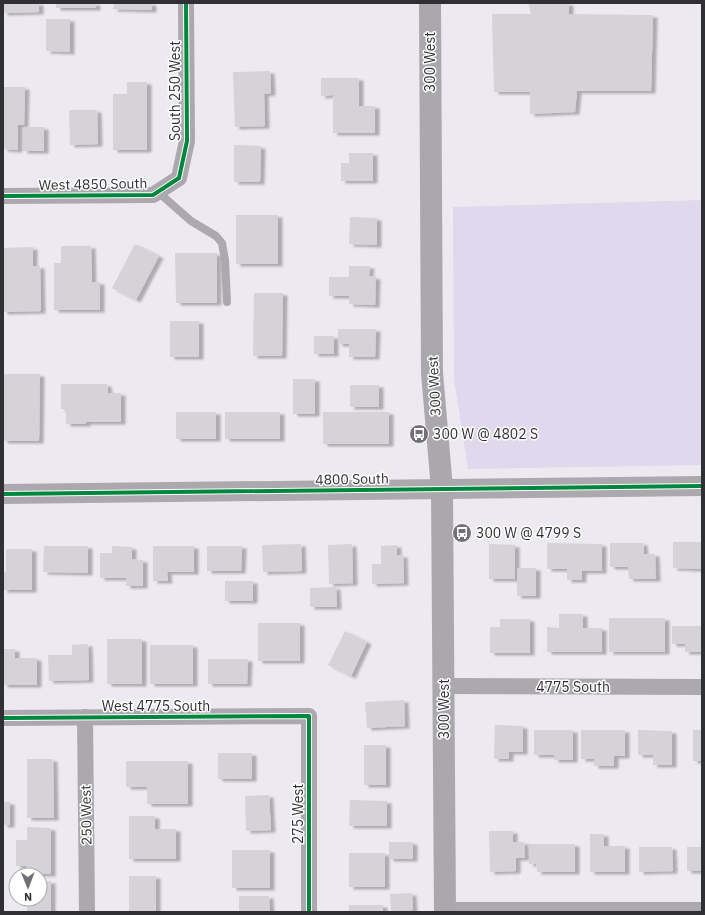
<svg xmlns="http://www.w3.org/2000/svg" width="705" height="915" viewBox="0 0 705 915" font-family="'IBM Plex Sans',sans-serif">
	<style>
		.green { fill: #e0d8ec }
		.building { fill: #d5d2d8; filter: url(#shadow) }
		.lines { fill: none; stroke-linecap: round; stroke-linejoin: round }
		.service { stroke: #aba9ad; stroke-width: 8 }
		.minor { stroke: #aba9ad; stroke-width: 16 }
		.tertiary { stroke: #aba9ad; stroke-width: 20 }
		.secondary { stroke: #aba8ad; stroke-width: 22 }
		.cycleway-casing { stroke: #fff; stroke-width: 6 }
		.cycleway { stroke: #00873e; stroke-width: 4 }
		.labels { text-anchor: middle; stroke-width: 3; stroke-linejoin: round; paint-order: stroke }
		.street-label { font-size: 14px; fill: #302f33; stroke: #fff }
		.poi-label { font-size: 14px; fill: #302f33; stroke: #fff; text-anchor: start }
	</style>
	<defs>
		<filter id="shadow"><feDropShadow dx="4.5" dy="2.5" stdDeviation="1" flood-color="#0004"/></filter>
	</defs>
	<rect width="100%" height="100%" fill="#ece9f0"/>
	<path class="green" d="M702,200V465L468,469L454,379L453,207Z"/>
	<g class="building">
		<path d="M3,3H39V12L3,13Z"/>
		<rect x="56" y="3" width="40" height="5"/>
		<path d="M114,3H152V10L113,9Z"/>
		<path d="M528,3H569V14L653,15L651,91H577L575,112L530,114V92H494L492,14H531Z"/>
		<path d="M46,19H70V52L46,51Z"/>
		<path d="M270,71L271,93L264,94L265,126L235,127L233,72Z"/>
		<path d="M321,78H359V106H375V133H333V95L321,96Z"/>
		<path d="M127,82H147V150H113V94H127Z"/>
		<path d="M3,87H25L24,125H18V150L3,149Z"/>
		<path d="M69,110H97L98,144L70,145Z"/>
		<rect x="23" y="127" width="21" height="24"/>
		<path d="M234,145L261,146L260,182H234Z"/>
		<path d="M349,153H373V181H341V163H349Z"/>
		<rect x="236" y="215" width="42" height="49"/>
		<path d="M350,217L377,218V245L349,244Z"/>
		<path d="M135,244L159,256L136,300L112,288Z"/>
		<path d="M61,246H91L92,282H100V310H54V263H61Z"/>
		<path d="M33,247V266H40L41,311L3,312V248Z"/>
		<path d="M175,253H217V303H176Z"/>
		<path d="M349,266H370L369,276L376,277L375,305L349,304V296H329V277H349Z"/>
		<path d="M254,293H283L282,356H253Z"/>
		<rect x="170" y="321" width="29" height="36"/>
		<path d="M338,329H376L375,357H349V344H338Z"/>
		<rect x="314" y="336" width="20" height="18"/>
		<path d="M3,374H40L39,441H3Z"/>
		<rect x="293" y="379" width="22" height="35"/>
		<path d="M61,384H107L108,393H121V422H86V424H66V409H61Z"/>
		<rect x="350" y="385" width="29" height="22"/>
		<rect x="176" y="412" width="40" height="27"/>
		<rect x="225" y="412" width="55" height="27"/>
		<rect x="323" y="412" width="66" height="32"/>
		<path d="M673,542H702V569L673,568Z"/>
		<path d="M547,543L602,544V571H582V580H567V569H547Z"/>
		<path d="M610,543H643L644,554H655L656,579H629L628,567H610Z"/>
		<path d="M301,544L302,571L263,572L262,545Z"/>
		<path d="M352,544L353,583L329,584L328,545Z"/>
		<path d="M489,544L515,545V579H489Z"/>
		<path d="M397,545V555H403L404,583L372,584V564H381V546Z"/>
		<path d="M44,546H88V573L43,572Z"/>
		<path d="M112,546L132,547V559L143,560V586H126V578H100V553H112Z"/>
		<path d="M153,546H194V572H167L168,581H153Z"/>
		<path d="M207,546H242L241,571H207Z"/>
		<path d="M6,549H32V590H3V572H6Z"/>
		<rect x="517" y="568" width="19" height="28"/>
		<rect x="225" y="581" width="28" height="20"/>
		<path d="M336,587L337,607H310V588Z"/>
		<path d="M559,614H583V628H602V652H547V627L559,628Z"/>
		<rect x="609" y="618" width="56" height="34"/>
		<path d="M500,619H530V653H490V627H500Z"/>
		<rect x="258" y="623" width="42" height="38"/>
		<path d="M672,626H702V652H685V644H672Z"/>
		<path d="M345,631L367,642L351,676L328,665Z"/>
		<rect x="107" y="639" width="35" height="45"/>
		<path d="M88,644L89,680L49,681L48,655H72V645Z"/>
		<rect x="150" y="645" width="43" height="39"/>
		<path d="M3,649H15V658H37V685H3Z"/>
		<path d="M208,659H248L247,684H208Z"/>
		<path d="M404,700L405,726L367,728L365,702Z"/>
		<path d="M495,725L523,726V752H509V759H494Z"/>
		<path d="M534,730H573V760H554V755H534Z"/>
		<path d="M581,730H625V756H614V766H594V759H581Z"/>
		<path d="M638,730L672,731V765H653V755H638Z"/>
		<rect x="693" y="730" width="9" height="31"/>
		<rect x="364" y="745" width="22" height="40"/>
		<rect x="218" y="753" width="34" height="26"/>
		<path d="M27,759H53L54,818H27Z"/>
		<path d="M126,761H188V804H147V787H126Z"/>
		<path d="M269,795L271,830L246,831L245,796Z"/>
		<path d="M350,800L387,801V826H349Z"/>
		<rect x="3" y="802" width="7" height="23"/>
		<path d="M129,816H155V829H176V859H129Z"/>
		<path d="M27,827L51,828V874H26V866H16V840H27Z"/>
		<path d="M489,831H513V842H524L525,858H516V871L490,872Z"/>
		<path d="M590,834H604V846H625V872H590Z"/>
		<rect x="389" y="842" width="24" height="17"/>
		<path d="M529,844H575V872H537L536,864H529Z"/>
		<path d="M639,847H672L673,871L639,872Z"/>
		<rect x="687" y="847" width="15" height="24"/>
		<rect x="232" y="850" width="38" height="38"/>
		<rect x="349" y="853" width="36" height="34"/>
		<rect x="129" y="876" width="27" height="36"/>
		<path d="M40,881H51V912H27V899H40Z"/>
		<path d="M412,893L413,910L391,911L390,894Z"/>
		<path d="M239,896H269L270,912H239Z"/>
		<rect x="349" y="905" width="34" height="7"/>
	</g>
	<g class="lines">
		<path class="service" d="M158,192L191,221L216,236L222,243L225,260L227,302"/>
		<g class="minor">
			<path d="M3,196L153,195L179,178L187,141L186,3"/>
			<path d="M443,686L702,687"/>
			<path d="M85,717L87,912"/>
			<path d="M3,718L309,716V912"/>
			<path d="M445,910H702"/>
		</g>
		<path class="tertiary" d="M3,494L702,486"/>
		<path class="secondary" d="M430,3L432,373L442,489L445,912"/>
		<g class="cycleway-casing">
			<g id="cycleway">
				<path d="M3,196L153,195L179,178L187,141L186,3"/>
				<path d="M3,494L702,486"/>
				<path d="M3,718L309,716V912"/>
			</g>
		</g>
		<use href="#cycleway" class="cycleway"/>
	</g>
	<defs>
		<g id="bus-disc" transform="scale(1)"><circle r="9.5" fill="#727075" stroke="#fff"/><path d="M-5-6H5V4H4V6H2V4H-2V6H-4V4H-5ZM-3.5-4V0h7V-4ZM-3.5 1.2v1.5H-2V1.2ZM2 1.2v1.5H3.5V1.2Z" fill="#fff"/></g>
	</defs>
	<g fill-rule="evenodd">
		<use href="#bus-disc" x="419" y="434"/>
		<use href="#bus-disc" x="462" y="533"/>
	</g>
	<g class="labels">
		<g class="street-label">
			<text transform="translate(430 62) rotate(-90)" y="5">300 West</text>
			<text transform="translate(175 91) rotate(-90)" y="5">South 250 West</text>
			<text transform="translate(93 184) rotate(-1)" y="5">West 4850 South</text>
			<text transform="translate(434 386) rotate(-93)" y="5">300 West</text>
			<text transform="translate(352 479) rotate(-1)" y="5">4800 South</text>
			<text x="573" y="692">4775 South</text>
			<text x="156" y="711">West 4775 South</text>
			<text transform="translate(444 709) rotate(-90)" y="5">300 West</text>
			<text transform="translate(298 814) rotate(-90)" y="5">275 West</text>
			<text transform="translate(86 815) rotate(-91)" y="5">250 West</text>
		</g>
		<g class="poi-label">
			<text x="433" y="439">300 W @ 4802 S</text>
			<text x="476" y="538">300 W @ 4799 S</text>
		</g>
	</g>
	<rect width="705" height="915" fill="none" stroke="#302f33" stroke-width="8"/>
	<g transform="translate(28 887) rotate(179)"><circle r="19" fill="#ffffff" stroke="#acacad"/>
	<path d="M0-3L7 15L0 10L-7 15Z" fill="#727075"/>
	<text y="-6" font-size="11" font-weight="bold" text-anchor="middle" fill="#302f33">N</text>
	</g>
</svg>
